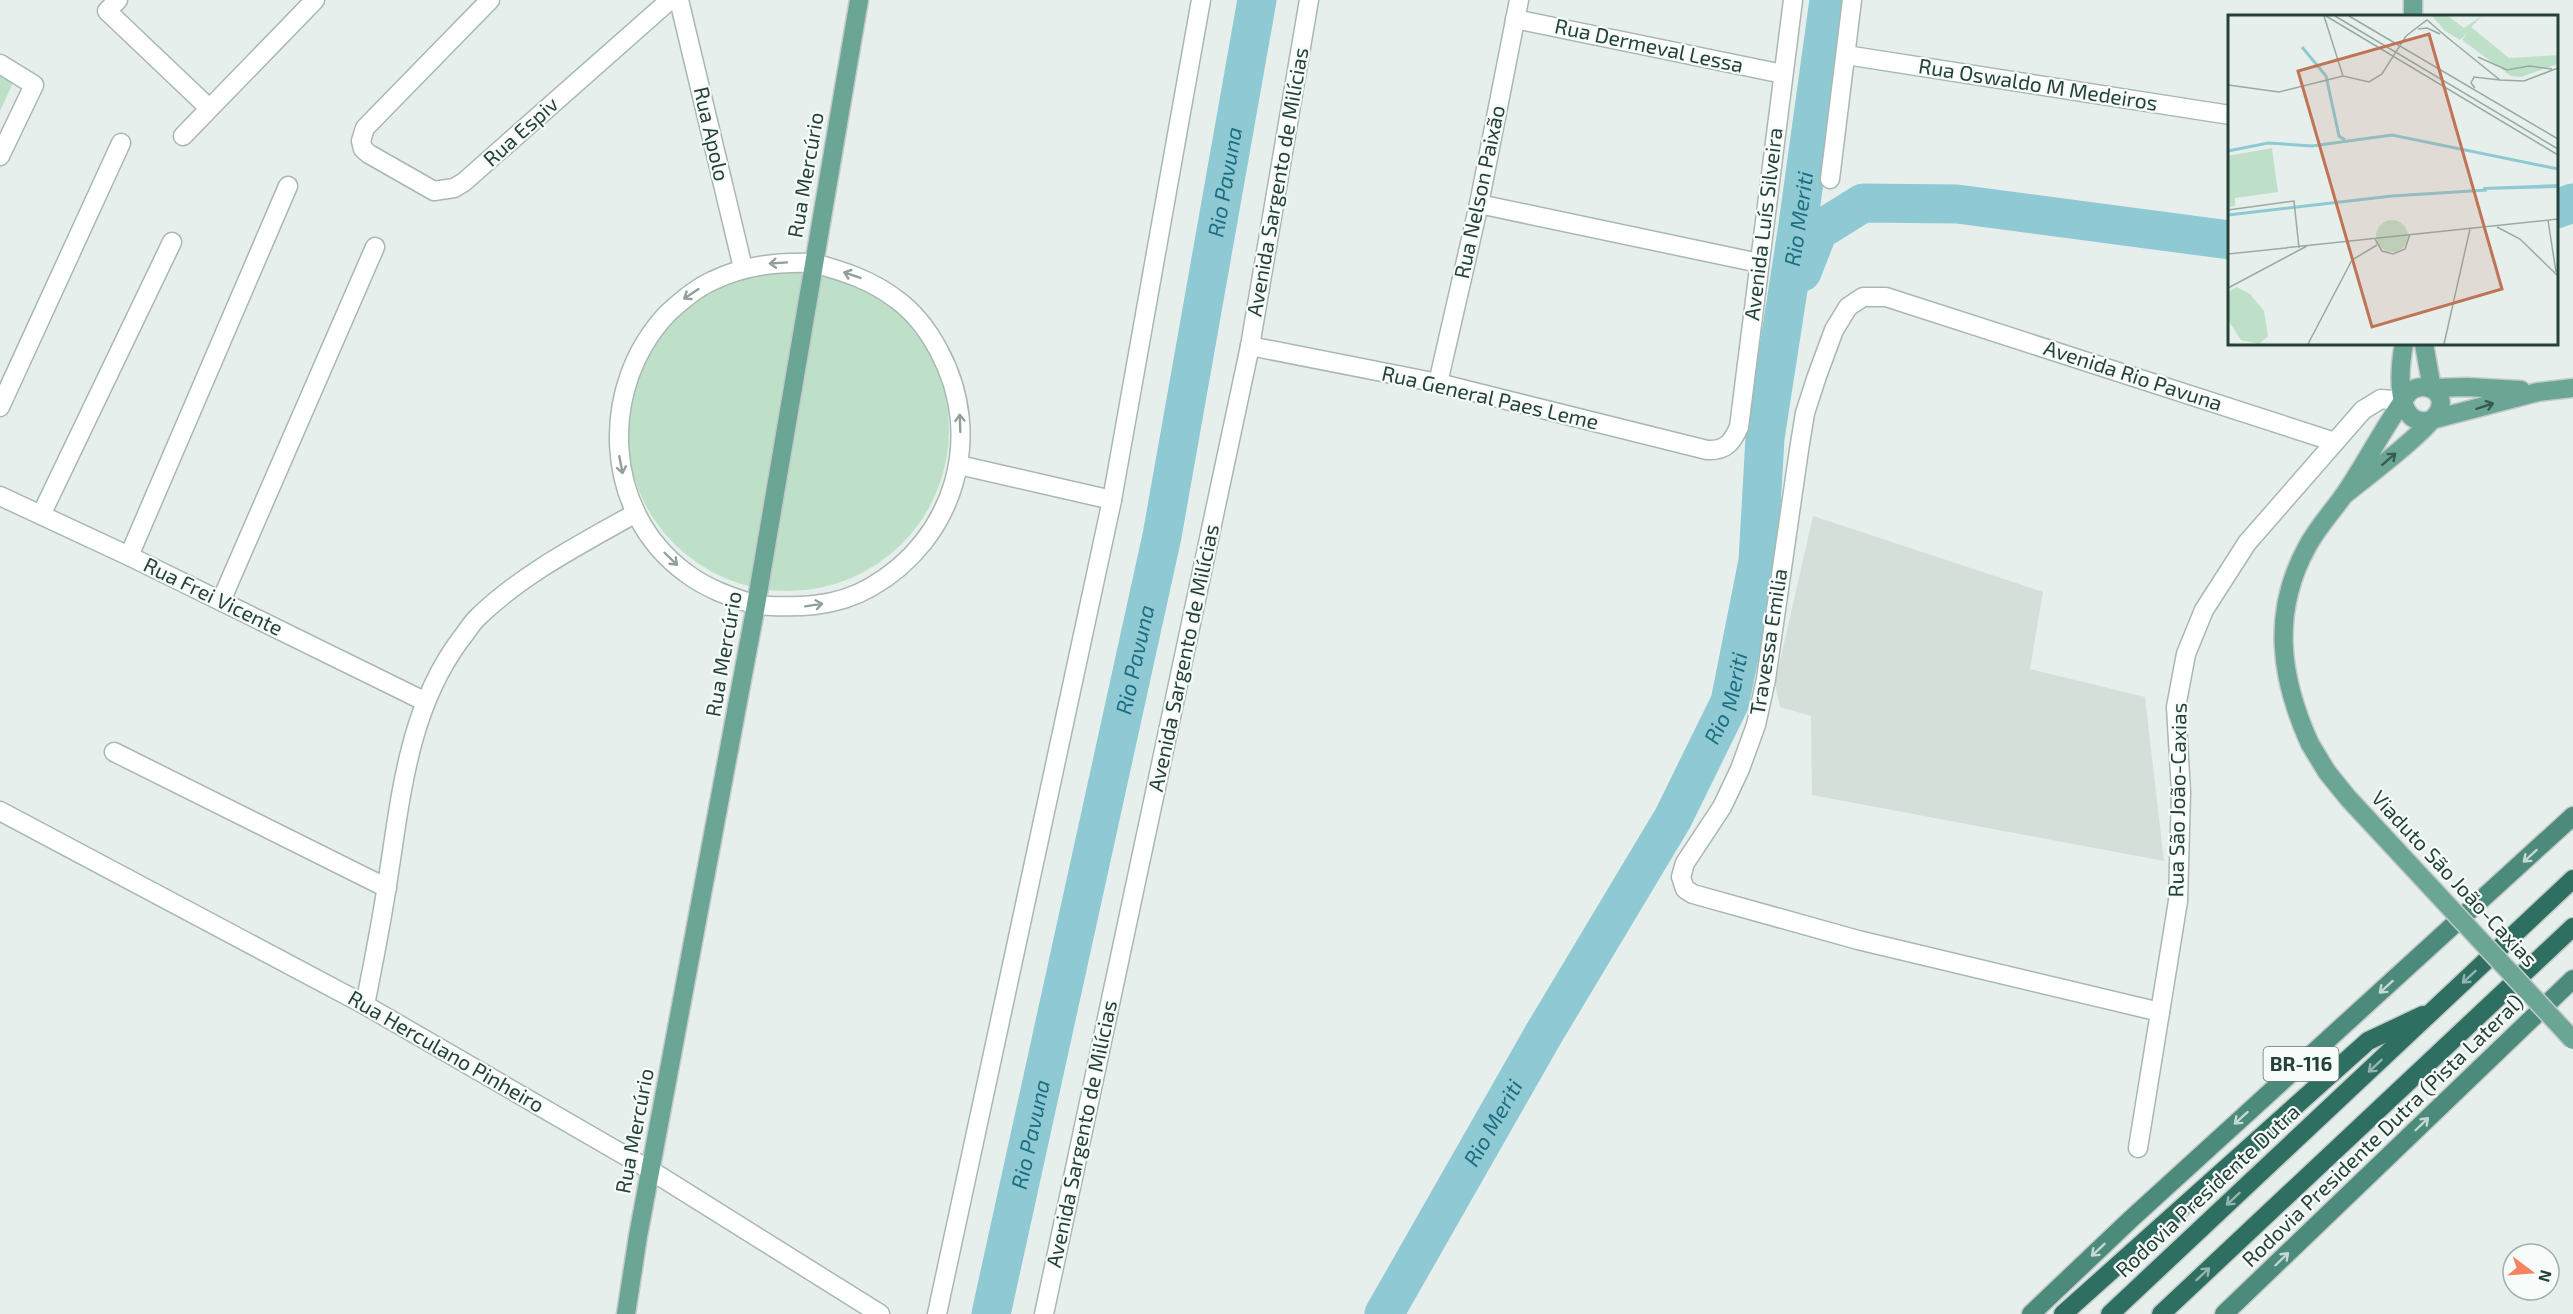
<svg xmlns="http://www.w3.org/2000/svg" width="2573" height="1314" viewBox="0 0 2573 1314" font-family="'Exo 2',sans-serif">
	<style>
		.built { fill: #d4dfda }
		.green { fill: #bfe0c8 }
		.lines { fill: none; stroke-linecap: round; stroke-linejoin: round }
		.river { stroke: #8ec9d4; stroke-width: 39 }
		.minor-casing { stroke: #a8b8b2; stroke-width: 21 }
		.tertiary-casing { stroke: #a8b8b2; stroke-width: 21 }
		.primary-casing { stroke: #c2cac8; stroke-width: 21 }
		.trunk-casing { stroke: #c2cac8; stroke-width: 21 }
		.motorway-casing { stroke: #c2cac8; stroke-width: 21 }
		.minor { stroke: #fff; stroke-width: 18 }
		.tertiary { stroke: #fff; stroke-width: 18 }
		.primary { stroke: #6aa596; stroke-width: 18 }
		.trunk { stroke: #4c8a7c; stroke-width: 18 }
		.motorway { stroke: #2f6f62; stroke-width: 18 }
		.primary-bridge-casing { stroke: #c2cac8; stroke-width: 21; stroke-linecap: butt }
		.primary-bridge { stroke: #6aa596; stroke-width: 18 }
		.oneway { stroke: #92a09c }
		.oneway2 { stroke: #365b51 }
		.oneway3 { stroke: #c4d9d4 }
		.oneway4 { stroke: #93b5ae }
		.labels { text-anchor: middle; stroke-width: 4.5; stroke-linejoin: round; paint-order: stroke }
		.shield { fill: #f7fbf9; stroke: #637a73; stroke-width: 1.5 }
		.shield-label { font-size: 20px; font-weight: bold; fill: #24423a }
		.street-label { font-size: 21px; fill: #24423a; stroke: #f7fbf9 }
		.water-label { font-size: 22px; font-style: italic; fill: #1c6f80; stroke: #f7fbf9 }
		.inset-river { fill: none; stroke: #8ec9d4; stroke-width: 3 }
		.inset-road { fill: none; stroke: #98aaa4; stroke-width: 1.5 }
		.view { fill: #c07456; fill-opacity: 0.15; stroke: #c07456; stroke-width: 3 }
		.inset-edge { fill: none; stroke: #24423a; stroke-width: 3 }
	</style>
	<rect width="100%" height="100%" fill="#e6efeb"/>
	<path class="built" d="M1813,516L2043,592L2030,669L2145,697L2164,861L1812,795L1811,716L1780,707L1775,683Z"/>
	<g class="green">
		<path d="M0,76L13,83L0,111Z"/>
		<circle cx="788" cy="430" r="161"/>
	</g>
	<g class="lines">
		<g class="river">
			<path d="M2556,209L2573,203"/>
			<path d="M1802,272L1818,231L1863,203L1957,204L2230,240"/>
			<path id="s1" d="M991,1314L1162,536L1257,0"/>
			<path id="s2" d="M1384,1314L1543,1035L1673,818L1730,702L1758,561L1765,438L1798,225L1829,0"/>
		</g>
		<g class="minor-casing">
			<g id="minor">
				<path d="M118,0L107,11L209,108"/>
				<path d="M490,0L365,128L361,141L363,149L369,154L434,191L454,188L464,182L670,0"/>
				<path d="M1515,19L1783,74"/>
				<path d="M1846,55L2230,115"/>
				<path d="M0,64L34,85L0,156"/>
				<path d="M183,136L315,0"/>
				<path d="M1830,179L1852,0"/>
				<path d="M1479,204L1759,263"/>
				<path d="M1250,346L1438,383L1707,450C1725,451 1732,443 1739,427L1793,0"/>
				<path d="M1438,383L1479,204L1519,0"/>
				<path d="M0,407L121,143"/>
				<path d="M959,465L1112,500"/>
				<path d="M0,496L129,556L424,701"/>
				<path d="M41,515L172,242"/>
				<path d="M129,556L288,186"/>
				<path d="M221,601L375,247"/>
				<path d="M756,605C795,608 835,608 871,587C955,539 985,436 939,351C929,332 914,312 896,299C871,280 843,271 813,263"/>
				<path d="M114,752L387,888"/>
				<path d="M365,1005C373,965 381,925 387,885C401,798 407,712 460,640C466,633 471,624 477,618C522,574 581,544 636,513"/>
				<path d="M2160,1012L1858,940L1693,894L1685,889L1681,877L1685,863L1722,807L1740,769L1756,725L1766,679L1799,450L1805,413L1817,376L1834,330L1848,307L1863,297H1886L2335,442"/>
				<path d="M2138,1148L2178,901L2181,792L2176,707L2186,654L2204,610L2247,543L2363,410L2381,399L2404,401"/>
				<path d="M650,1170L880,1314"/>
				<path d="M937,1314L1112,500L1201,0"/>
				<path d="M1044,1314L1250,346L1309,0"/>
			</g>
		</g>
		<g class="tertiary-casing">
			<g id="tertiary">
				<path d="M679,0L743,268"/>
				<path d="M756,605C731,597 707,589 686,573C602,512 598,386 668,313C681,301 696,288 712,281C745,265 777,262 813,263"/>
				<path d="M0,811L365,1005L650,1170"/>
			</g>
		</g>
		<g class="primary-casing">
			<g id="primary">
				<path d="M2413,0V16"/>
				<path d="M2404,344C2400,365 2393,425 2427,421L2538,392L2573,388"/>
				<path d="M2424,344L2432,388"/>
				<path d="M2432,388L2467,387L2521,390"/>
				<path d="M2310,744C2280,678 2271,613 2307,547C2317,528 2332,512 2344,495C2367,461 2386,423 2410,391C2423,382 2445,389 2440,408C2434,427 2361,481 2343,496"/>
				<path d="M626,1314L638,1236L756,605L859,0"/>
			</g>
		</g>
		<g class="trunk-casing">
			<g id="trunk">
				<path d="M2031,1314L2131,1219L2573,816"/>
				<path d="M2224,1314L2573,979"/>
			</g>
		</g>
		<g class="motorway-casing">
			<g id="motorway">
				<path d="M2063,1314L2368,1041L2423,1015"/>
				<path d="M2110,1314L2573,879"/>
				<path d="M2161,1314L2573,927"/>
			</g>
		</g>
		<use href="#minor" class="minor"/>
		<use href="#tertiary" class="tertiary"/>
		<use href="#primary" class="primary"/>
		<use href="#trunk" class="trunk"/>
		<use href="#motorway" class="motorway"/>
		<g class="primary-bridge-casing">
			<path id="primary-bridge" d="M2310,744L2327,772L2348,798L2573,1040"/>
		</g>
		<use href="#primary-bridge" class="primary-bridge"/>
	</g>
	<defs><path id="oneway-shaft" d="M-6 0H5M1.5-3L5.5 0L1.5 3" fill="none" stroke-width="1.6" stroke-linecap="round" stroke-linejoin="round" transform="scale(1.5)"/></defs>
	<g class="oneway">
		<use href="#oneway-shaft" transform="translate(778 263) rotate(176)"/>
		<use href="#oneway-shaft" transform="translate(852 275) rotate(-161)"/>
		<use href="#oneway-shaft" transform="translate(691 294) rotate(146)"/>
		<use href="#oneway-shaft" transform="translate(960 423) rotate(-92)"/>
		<use href="#oneway-shaft" transform="translate(621 465) rotate(79)"/>
		<use href="#oneway-shaft" transform="translate(671 559) rotate(44)"/>
		<use href="#oneway-shaft" transform="translate(814 605) rotate(-9)"/>
	</g>
	<g class="oneway2">
		<use href="#oneway-shaft" transform="translate(2485 406) rotate(-18)"/>
		<use href="#oneway-shaft" transform="translate(2389 459) rotate(-41)"/>
	</g>
	<g class="oneway3">
		<use href="#oneway-shaft" transform="translate(2530 856) rotate(138)"/>
		<use href="#oneway-shaft" transform="translate(2386 987) rotate(138)"/>
		<use href="#oneway-shaft" transform="translate(2241 1118) rotate(138)"/>
		<use href="#oneway-shaft" transform="translate(2422 1124) rotate(-44)"/>
		<use href="#oneway-shaft" transform="translate(2098 1250) rotate(137)"/>
		<use href="#oneway-shaft" transform="translate(2282 1259) rotate(-44)"/>
	</g>
	<g class="oneway4">
		<use href="#oneway-shaft" transform="translate(2469 977) rotate(137)"/>
		<use href="#oneway-shaft" transform="translate(2375 1066) rotate(137)"/>
		<use href="#oneway-shaft" transform="translate(2233 1199) rotate(137)"/>
		<use href="#oneway-shaft" transform="translate(2203 1274) rotate(-43)"/>
	</g>
	<g class="labels">
		<rect class="shield" x="2263.5" y="1047" width="75" height="34" rx="4.5"/>
		<g class="shield-label">
			<text x="2301" y="1071">BR-116</text>
		</g>
		<g class="street-label">
			<text transform="translate(1649 46) rotate(12)" y="7">Rua Dermeval Lessa</text>
			<text transform="translate(2038 85) rotate(9)" y="7">Rua Oswaldo M Medeiros</text>
			<text transform="translate(521 132) rotate(-42)" y="7">Rua Espiv</text>
			<text transform="translate(711 134) rotate(77)" y="7">Rua Apolo</text>
			<text transform="translate(806 175) rotate(-80)" y="7">Rua Mercúrio</text>
			<text transform="translate(1278 182) rotate(-80)" y="7">Avenida Sargento de Milícias</text>
			<text transform="translate(1480 192) rotate(-78)" y="7">Rua Nelson Paixão</text>
			<text transform="translate(1764 224) rotate(-83)" y="7">Avenida Luís Silveira</text>
			<text transform="translate(2133 376) rotate(18)" y="7">Avenida Rio Pavuna</text>
			<text transform="translate(1490 398) rotate(13)" y="7">Rua General Paes Leme</text>
			<text transform="translate(213 597) rotate(26)" y="7">Rua Frei Vicente</text>
			<text transform="translate(1769 642) rotate(-81)" y="7">Travessa Emilia</text>
			<text transform="translate(724 654) rotate(-80)" y="7">Rua Mercúrio</text>
			<text transform="translate(1184 658) rotate(-78)" y="7">Avenida Sargento de Milícias</text>
			<text transform="translate(2178 800) rotate(-89)" y="7">Rua São João-Caxias</text>
			<text transform="translate(2454 879) rotate(47)" y="7">Viaduto São João-Caxias</text>
			<text transform="translate(446 1052) rotate(30)" y="7">Rua Herculano Pinheiro</text>
			<text transform="translate(635 1131) rotate(-79)" y="7">Rua Mercúrio</text>
			<text transform="translate(2383 1131) rotate(-44)" y="7">Rodovia Presidente Dutra (Pista Lateral)</text>
			<text transform="translate(1082 1134) rotate(-78)" y="7">Avenida Sargento de Milícias</text>
			<text transform="translate(2208 1191) rotate(-43)" y="7">Rodovia Presidente Dutra</text>
		</g>
		<g class="water-label">
			<text dy="8" stroke="none"><textPath href="#s1" startOffset="1156">Rio Pavuna</textPath></text>
			<text dy="8" stroke="none"><textPath href="#s2" startOffset="1192">Rio Meriti</textPath></text>
			<text dy="8" stroke="none"><textPath href="#s1" startOffset="670">Rio Pavuna</textPath></text>
			<text dy="8" stroke="none"><textPath href="#s2" startOffset="706">Rio Meriti</textPath></text>
			<text dy="8" stroke="none"><textPath href="#s2" startOffset="220">Rio Meriti</textPath></text>
			<text dy="8" stroke="none"><textPath href="#s1" startOffset="184">Rio Pavuna</textPath></text>
		</g>
	</g>
	<g transform="translate(2228 15)">
		<rect width="330" height="330" fill="#e6efeb"/>
		<path d="M204,1H220L236,13L254,1L243,12L281,43L330,40V49L293,62L283,61L234,25L240,17L232,25L217,16ZM44,133L50,177L7,183V191L1,192L0,141ZM148 221a16 16 0 1 1 32 0a16 16 0 1 1-32 0ZM9,272L22,279L36,296L40,321L31,329L13,325L0,305V277Z" fill="#bfe0c8"/>
		<path d="M330,169V173L254,175L256,172Z" fill="#8ec9d4"/>
		<path class="inset-river" d="M74,32L98,61L111,121L117,125M0,136L40,128L84,131L164,120L330,154M0,200L164,181L259,175"/>
		<path class="inset-road" d="M96,1L115,61M98,1L330,140M107,1L330,134M121,1L330,124M190,14L199,13L212,19M220,23L272,65L296,66L330,53M250,42L279,55L301,51L324,54M0,70L51,77L115,61L141,67L154,59L178,21L199,5L221,24M247,73L243,68L246,62L272,65M0,195L66,186L71,233M320,205L328,257M269,212L292,224L330,261M147,224L154,236L165,239L177,234L182,219M0,239L330,204M0,273L79,231M80,329L124,245L149,230M216,329L242,214"/>
		<path class="view" d="M201,19L274,274L144,312L70,56Z"/>
		<rect width="330" height="330" class="inset-edge"/>
	</g>
	<g transform="translate(2531 1272) rotate(106)"><circle r="28" fill="#f7fbf9" stroke="#a3b1ad" stroke-width="1.5"/>
	<path d="M0-4.5L10 22L0 15L-10 22Z" fill="#f4845f"/>
	<text y="-9" font-size="16" font-weight="bold" text-anchor="middle" fill="#24423a">N</text>
	</g>
</svg>
